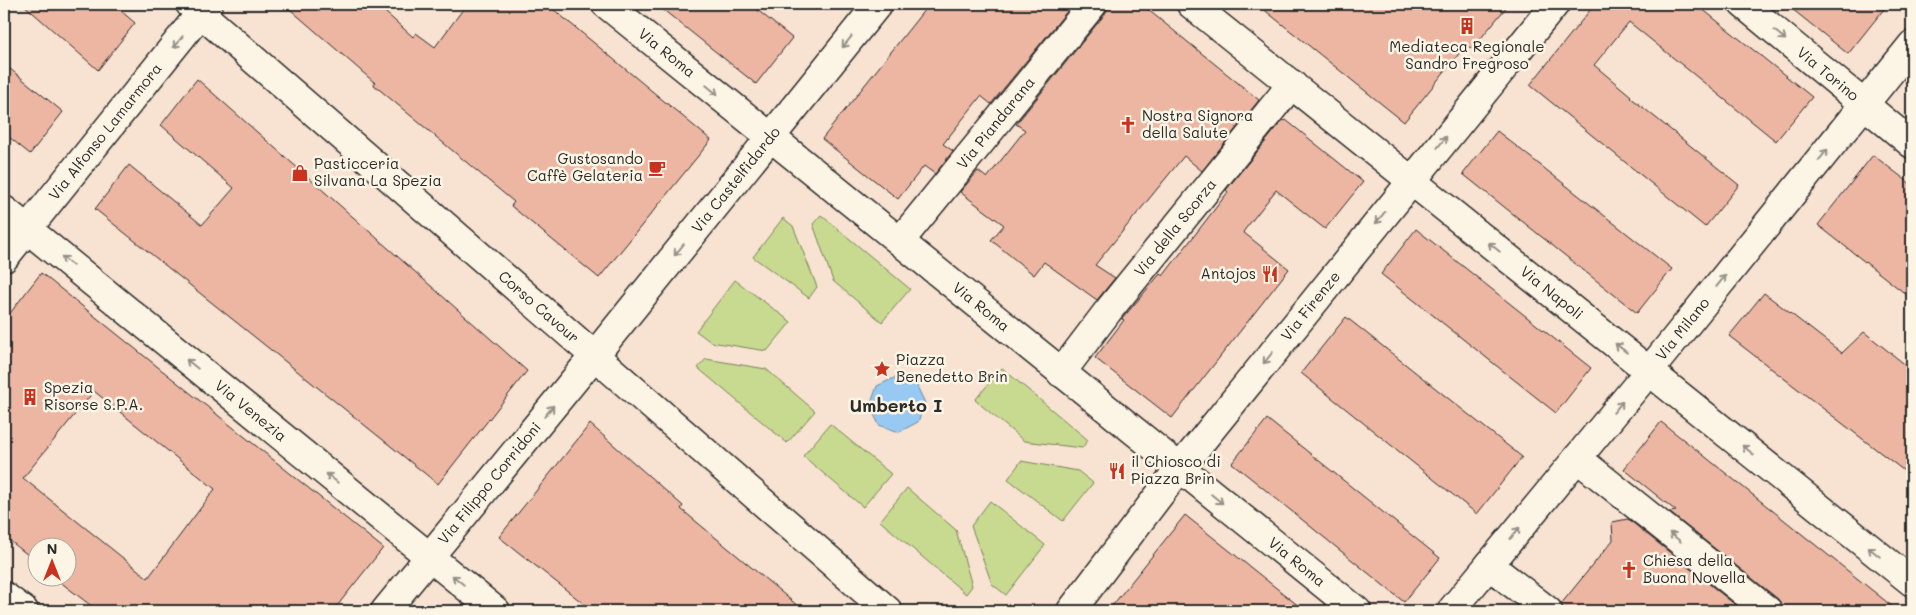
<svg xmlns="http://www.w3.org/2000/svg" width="1916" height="615" viewBox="0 0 1916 615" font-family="Mali,sans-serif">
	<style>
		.green { fill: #c7da8f; stroke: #79825d }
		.water { fill: #97c9f3; stroke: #6c8aa3 }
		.building { fill: #edb6a2; stroke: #2b2b2b; fill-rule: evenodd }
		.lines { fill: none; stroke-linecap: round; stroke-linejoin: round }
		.minor-casing { stroke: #2b2b2b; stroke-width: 31 }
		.minor { stroke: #fcf5e5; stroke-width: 28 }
		.oneway { stroke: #949088 }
		.labels { text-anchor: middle; stroke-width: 5; stroke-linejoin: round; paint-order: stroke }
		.poi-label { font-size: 15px; fill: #2b2b2b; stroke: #fcf5e5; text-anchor: start }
		.street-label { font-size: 15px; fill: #2b2b2b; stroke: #fcf5e5 }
		.quarter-label { font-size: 18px; font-weight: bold; fill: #2b2b2b; stroke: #fcf5e5 }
	</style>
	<rect width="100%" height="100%" fill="#f8e2d1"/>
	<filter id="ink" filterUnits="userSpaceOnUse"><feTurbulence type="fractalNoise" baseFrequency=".02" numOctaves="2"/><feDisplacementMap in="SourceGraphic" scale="10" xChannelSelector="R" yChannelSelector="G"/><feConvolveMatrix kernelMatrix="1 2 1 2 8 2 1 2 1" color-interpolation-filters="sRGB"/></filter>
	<g filter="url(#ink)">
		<g class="green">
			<path d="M821,215L910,289L882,322L833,281L813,224Z"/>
			<path d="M783,218L793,226L817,287L809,298L753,257Z"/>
			<path d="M735,280L791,322L767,351L711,342L696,331Z"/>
			<path d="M706,359L766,369L815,411L787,443L698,368Z"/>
			<path d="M1002,368L1088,440L1082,448L1024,441L975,400Z"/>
			<path d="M830,424L891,474L863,507L803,456Z"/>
			<path d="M1021,461L1078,471L1093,483L1063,521L1008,479Z"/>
			<path d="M907,488L956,530L972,586L966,594L880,521Z"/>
			<path d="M990,501L1045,545L1006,595L992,584L971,526Z"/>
		</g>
		<path class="water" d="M896,377L916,384L925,403L918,422L899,432L879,425L870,406L877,386Z"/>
		<g class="building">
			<path d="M23,4H113L135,23L98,70Z"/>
			<path d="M284,4H376L413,37L416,33L435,47L467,4H547L711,140L599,278L511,206L514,202L374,85L375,83Z"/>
			<path d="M656,4H750L792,38L756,84Z"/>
			<path d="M929,4H1073L991,104L981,96L943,144L953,151L935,174L924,166L898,199L822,139Z"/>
			<path d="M1108,4H1141L1259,100L1202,171L1184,156L1095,265L1115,278L1097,300L1044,262L1034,275L991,240L1004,225L960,192L978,171L987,178L1025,130L1016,124L1105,14Z"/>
			<path d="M1257,4H1509L1472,49L1466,45L1404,122Z"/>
			<path d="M1595,4H1696L1812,97L1776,141L1629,22L1594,65L1631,96L1630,97L1739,185L1705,227L1530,85Z"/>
			<path d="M1786,4H1888L1848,54Z"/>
			<path d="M4,64L63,112L30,154L4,133Z"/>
			<path d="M197,79L527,371L438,484L95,209L129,165L202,225L234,188L161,125Z"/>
			<path d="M1283,120L1285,121L1286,120L1363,182L1325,229L1276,190L1243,232L1289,269L1172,418L1095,358L1124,320L1122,319L1160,274L1163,276L1228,192L1226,190Z"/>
			<path d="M1497,131L1672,269L1637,313L1463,174Z"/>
			<path d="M1873,155L1912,185V299L1818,225Z"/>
			<path d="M1416,229L1591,368L1556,413L1381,274Z"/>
			<path d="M41,273L383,548L333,611H98L55,578H68V548H38V563L4,536V321ZM94,391L215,489L148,578L23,478Z"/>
			<path d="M1764,293L1842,353L1864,332L1912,370V477L1729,336Z"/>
			<path d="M1346,317L1522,457L1477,514L1301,373Z"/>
			<path d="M1267,419L1440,558L1404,602L1232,463Z"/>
			<path d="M1661,422L1703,455L1898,611H1783L1782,605L1778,599L1669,512L1676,511L1624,469Z"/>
			<path d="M590,424L683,506L681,509L804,611H593L499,537Z"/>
			<path d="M1185,515L1305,611H1108Z"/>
			<path d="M1628,519L1743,611H1563L1561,604L1613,540L1612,522Z"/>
		</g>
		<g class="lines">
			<g class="minor-casing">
				<g id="minor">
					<path id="s1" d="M190,4L888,611"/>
					<path id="s2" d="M606,4L1357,611"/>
					<path id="s3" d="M1191,4L1912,582"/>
					<path id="s4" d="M1743,4L1912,144"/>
					<path id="s5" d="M4,210L496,611"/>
					<path id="s6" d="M900,241L1093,4"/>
					<path id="s7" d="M4,258L208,4"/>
					<path id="s8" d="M1061,373L1108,311L1292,84"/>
					<path d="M1577,458L1768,611"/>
					<path d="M1489,565L1548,611"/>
					<path d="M4,596L24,611"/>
					<path id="s9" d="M385,611L594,356L878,4"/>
					<path id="s10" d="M1071,611L1179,469L1555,4"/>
					<path id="s11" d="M1451,611L1649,371L1912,45"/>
				</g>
			</g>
			<use href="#minor" class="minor"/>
		</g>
		<defs><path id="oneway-shaft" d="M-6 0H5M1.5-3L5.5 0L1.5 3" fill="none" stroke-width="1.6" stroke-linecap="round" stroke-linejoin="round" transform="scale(1.25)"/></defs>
		<g class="oneway">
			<use href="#oneway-shaft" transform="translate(1780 35) rotate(40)"/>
			<use href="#oneway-shaft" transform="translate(178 42) rotate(129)"/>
			<use href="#oneway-shaft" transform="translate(847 42) rotate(129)"/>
			<use href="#oneway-shaft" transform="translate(712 90) rotate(39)"/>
			<use href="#oneway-shaft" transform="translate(1442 142) rotate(-51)"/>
			<use href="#oneway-shaft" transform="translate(1823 155) rotate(-51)"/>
			<use href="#oneway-shaft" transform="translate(1380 218) rotate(129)"/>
			<use href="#oneway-shaft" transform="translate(1494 247) rotate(-141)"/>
			<use href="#oneway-shaft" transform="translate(679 250) rotate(129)"/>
			<use href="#oneway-shaft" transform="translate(67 261) rotate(-141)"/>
			<use href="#oneway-shaft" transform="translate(1721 281) rotate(-51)"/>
			<use href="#oneway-shaft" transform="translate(1621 348) rotate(-142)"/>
			<use href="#oneway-shaft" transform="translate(1268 358) rotate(129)"/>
			<use href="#oneway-shaft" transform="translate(192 364) rotate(-141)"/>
			<use href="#oneway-shaft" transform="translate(1618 407) rotate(-51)"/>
			<use href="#oneway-shaft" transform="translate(549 411) rotate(-51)"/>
			<use href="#oneway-shaft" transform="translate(1748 450) rotate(-141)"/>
			<use href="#oneway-shaft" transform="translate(332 478) rotate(-141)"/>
			<use href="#oneway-shaft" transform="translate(1217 499) rotate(39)"/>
			<use href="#oneway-shaft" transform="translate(1515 533) rotate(-51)"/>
			<use href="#oneway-shaft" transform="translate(1675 537) rotate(-141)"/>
			<use href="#oneway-shaft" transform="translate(1874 552) rotate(-141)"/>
			<use href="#oneway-shaft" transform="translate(458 580) rotate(-141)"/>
		</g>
	</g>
	<defs>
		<g id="building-bare" transform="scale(1.35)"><path d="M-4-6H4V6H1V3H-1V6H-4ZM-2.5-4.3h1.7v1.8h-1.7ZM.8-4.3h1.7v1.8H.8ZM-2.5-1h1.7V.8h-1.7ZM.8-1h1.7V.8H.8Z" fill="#c8321e" stroke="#fcf5e5" stroke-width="2.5" paint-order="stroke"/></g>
		<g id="church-bare" transform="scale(1.35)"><path d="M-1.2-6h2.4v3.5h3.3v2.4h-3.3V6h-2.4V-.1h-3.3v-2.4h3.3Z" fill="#c8321e" stroke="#fcf5e5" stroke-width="2.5" paint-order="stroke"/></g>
		<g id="cafe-bare" transform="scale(1.35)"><path d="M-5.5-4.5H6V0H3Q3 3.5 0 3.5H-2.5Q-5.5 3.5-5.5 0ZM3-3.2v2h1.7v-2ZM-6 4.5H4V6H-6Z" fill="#c8321e" stroke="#fcf5e5" stroke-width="2.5" paint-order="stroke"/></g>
		<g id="shop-bare" transform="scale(1.35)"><path d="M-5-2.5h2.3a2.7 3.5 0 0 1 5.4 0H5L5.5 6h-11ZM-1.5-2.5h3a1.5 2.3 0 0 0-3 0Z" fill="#c8321e" stroke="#fcf5e5" stroke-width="2.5" paint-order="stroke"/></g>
		<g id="restaurant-bare" transform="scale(1.35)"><path d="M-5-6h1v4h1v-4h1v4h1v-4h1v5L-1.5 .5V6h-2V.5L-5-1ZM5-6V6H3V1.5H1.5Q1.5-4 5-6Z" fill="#c8321e" stroke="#fcf5e5" stroke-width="2.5" paint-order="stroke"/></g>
		<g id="sight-bare" transform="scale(1.35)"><path d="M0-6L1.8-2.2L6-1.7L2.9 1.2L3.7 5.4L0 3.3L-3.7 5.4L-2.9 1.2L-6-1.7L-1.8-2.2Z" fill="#c8321e" stroke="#fcf5e5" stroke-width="2.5" paint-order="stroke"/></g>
	</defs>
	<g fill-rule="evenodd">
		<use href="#building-bare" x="1467" y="26"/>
		<use href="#church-bare" x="1128" y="125"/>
		<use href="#cafe-bare" x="657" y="168"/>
		<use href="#shop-bare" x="300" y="173"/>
		<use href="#restaurant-bare" x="1270" y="274"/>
		<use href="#sight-bare" x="882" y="369"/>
		<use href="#building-bare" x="30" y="397"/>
		<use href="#restaurant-bare" x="1117" y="471"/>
		<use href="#church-bare" x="1629" y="570"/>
	</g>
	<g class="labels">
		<g class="poi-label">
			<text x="1467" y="52" text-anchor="middle">Mediateca Regionale<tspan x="1467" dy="17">Sandro Fregroso</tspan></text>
			<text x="1142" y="121">Nostra Signora<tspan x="1142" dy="17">della Salute</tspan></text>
			<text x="643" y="164" text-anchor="end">Gustosando<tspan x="643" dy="17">Caffè Gelateria</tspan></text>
			<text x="314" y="169">Pasticceria<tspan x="314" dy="17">Silvana La Spezia</tspan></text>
			<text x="1256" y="279" text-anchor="end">Antojos</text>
			<text x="896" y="365">Piazza<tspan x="896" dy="17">Benedetto Brin</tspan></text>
			<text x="44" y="393">Spezia<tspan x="44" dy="17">Risorse S.P.A.</tspan></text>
			<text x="1131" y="467">il Chiosco di<tspan x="1131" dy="17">Piazza Brin</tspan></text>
			<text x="1643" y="566">Chiesa della<tspan x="1643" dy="17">Buona Novella</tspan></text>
		</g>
		<g class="street-label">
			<text dy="5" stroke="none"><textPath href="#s2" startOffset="78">Via Roma</textPath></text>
			<text dy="5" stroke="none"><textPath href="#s4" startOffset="110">Via Torino</textPath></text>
			<text dy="5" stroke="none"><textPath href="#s6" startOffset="152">Via Piandarana</textPath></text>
			<text dy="5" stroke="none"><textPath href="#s7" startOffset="162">Via Alfonso Lamarmora</textPath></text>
			<text dy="5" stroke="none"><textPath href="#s9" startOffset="556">Via Castelfidardo</textPath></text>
			<text dy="5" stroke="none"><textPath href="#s8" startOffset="185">Via della Scorza</textPath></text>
			<text dy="5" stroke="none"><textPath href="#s3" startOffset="462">Via Napoli</textPath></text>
			<text dy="5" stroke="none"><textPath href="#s10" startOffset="388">Via Firenze</textPath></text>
			<text dy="5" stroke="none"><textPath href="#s1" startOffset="462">Corso Cavour</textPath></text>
			<text dy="5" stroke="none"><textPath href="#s2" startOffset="482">Via Roma</textPath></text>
			<text dy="5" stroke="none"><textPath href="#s11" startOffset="365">Via Milano</textPath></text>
			<text dy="5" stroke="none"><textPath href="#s5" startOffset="318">Via Venezia</textPath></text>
			<text dy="5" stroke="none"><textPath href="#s9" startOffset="165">Via Filippo Corridoni</textPath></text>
			<text dy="5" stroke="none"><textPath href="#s2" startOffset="888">Via Roma</textPath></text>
		</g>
		<g class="quarter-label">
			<text x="896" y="412">Umberto I</text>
		</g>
	</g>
	<rect width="1916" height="615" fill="none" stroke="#fcf5e5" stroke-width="20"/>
	<rect x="10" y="10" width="1896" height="595" fill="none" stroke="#2b2b2b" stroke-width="2" filter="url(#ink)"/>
	<g transform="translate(52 562)"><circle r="24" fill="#fcf5e5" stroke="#a8a49b"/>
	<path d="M0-4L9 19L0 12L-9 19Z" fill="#c8321e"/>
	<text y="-8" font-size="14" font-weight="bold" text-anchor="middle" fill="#2b2b2b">N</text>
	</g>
</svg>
